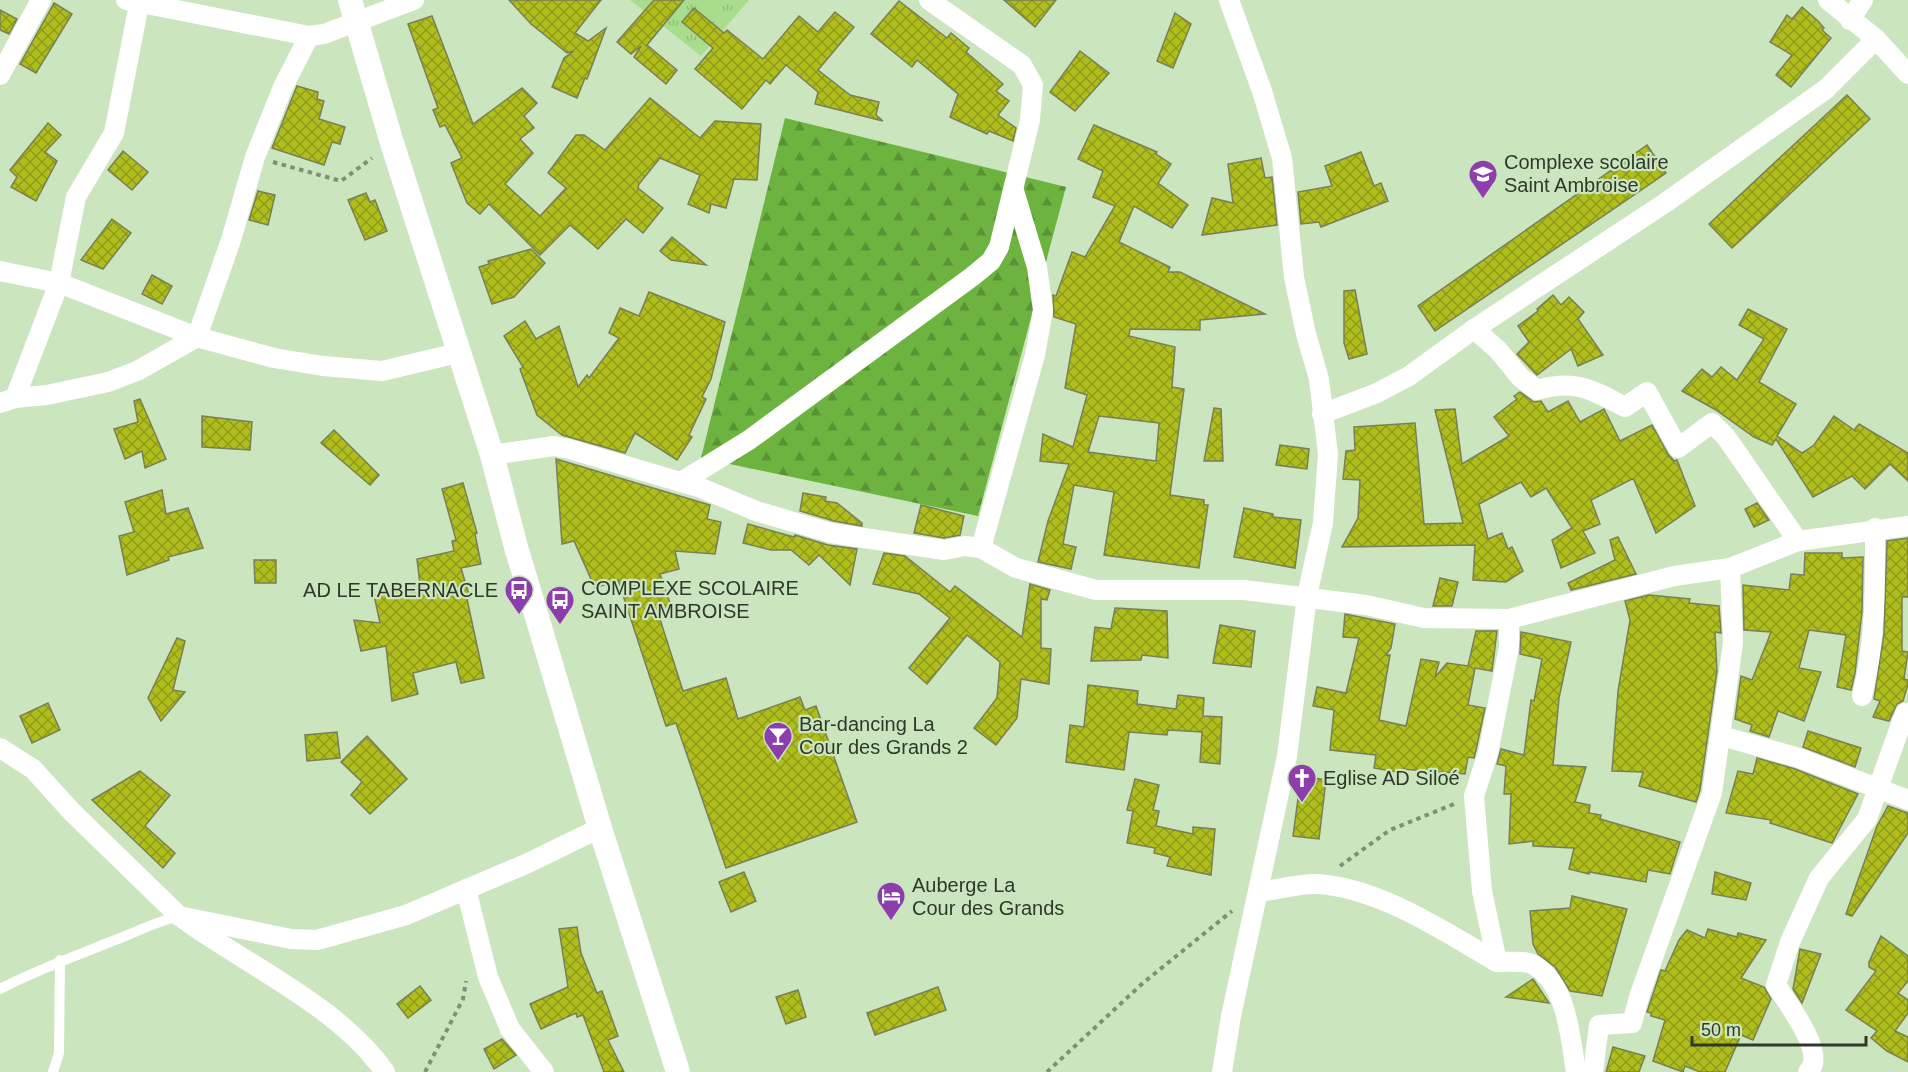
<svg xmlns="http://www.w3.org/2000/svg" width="1908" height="1072" viewBox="0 0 1908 1072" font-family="Arial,sans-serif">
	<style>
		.grass { fill: url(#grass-tufts) }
		.forest { fill: url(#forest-firs) }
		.building { fill: url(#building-cross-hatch); stroke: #797f57; stroke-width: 1.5; fill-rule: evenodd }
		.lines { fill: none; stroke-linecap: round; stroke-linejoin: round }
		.path { stroke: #7e9075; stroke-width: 4; stroke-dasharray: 4.5 4.5; stroke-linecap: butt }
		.service { stroke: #fff; stroke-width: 10 }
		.minor { stroke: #fff; stroke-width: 20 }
		.tertiary { stroke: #fff; stroke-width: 24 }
		.labels { text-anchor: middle; stroke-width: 4.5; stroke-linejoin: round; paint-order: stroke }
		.poi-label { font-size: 20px; fill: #2f392a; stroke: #cbe5bf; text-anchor: start }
	</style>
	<defs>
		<pattern id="grass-tufts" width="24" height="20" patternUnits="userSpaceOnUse" patternTransform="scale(1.5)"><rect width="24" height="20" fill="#a8dd8d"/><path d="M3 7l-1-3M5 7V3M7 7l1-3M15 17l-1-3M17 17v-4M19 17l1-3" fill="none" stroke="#91be7a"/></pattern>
		<pattern id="forest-firs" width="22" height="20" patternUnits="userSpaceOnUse" patternTransform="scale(1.5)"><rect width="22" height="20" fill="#6cb43f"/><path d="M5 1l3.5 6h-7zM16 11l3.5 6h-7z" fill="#599335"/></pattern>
		<pattern id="building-cross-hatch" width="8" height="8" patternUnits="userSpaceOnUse" patternTransform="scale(1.5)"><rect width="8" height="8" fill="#afbe1c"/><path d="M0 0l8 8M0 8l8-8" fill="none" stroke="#8f9b19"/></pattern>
	</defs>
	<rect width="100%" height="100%" fill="#cbe5bf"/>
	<path class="grass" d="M630,0H749L701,56Z"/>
	<path class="forest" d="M785,118L1066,187L978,516L701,458Z"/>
	<g class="building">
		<path d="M509,0H601L575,33L588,41L606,28L587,79L585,78L577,98L552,87L564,58L574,51L567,53L531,24Z"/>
		<path d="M654,0H684L647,45L677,70L666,84L634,57L641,46L631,54L617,42Z"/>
		<path d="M1004,0H1056L1035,27Z"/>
		<path d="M899,1L947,38L951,33L969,48L966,52L1003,84L996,91L1009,101L998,115L1016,128L1013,141L989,131L987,134L950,117L958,94L917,60L912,67L871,34Z"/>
		<path d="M54,3L72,14L36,73L20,64Z"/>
		<path d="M1802,7L1818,21L1824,28L1822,30L1831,38L1791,87L1776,75L1792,55L1770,42L1787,15L1792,19Z"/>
		<path d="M694,8L724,33L727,30L763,59L799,16L818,32L835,12L854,27L818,70L850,95L879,102L876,115L883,121L815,104L818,92L786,65L770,84L766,80L742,109L695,69L713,48L682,22Z"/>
		<path d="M0,10L17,19L9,34L0,30Z"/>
		<path d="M1175,13L1191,24L1173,68L1157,61Z"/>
		<path d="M432,16L473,124L522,88L537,103L524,116L534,128L520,139L533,153L505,184L540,216L566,188L548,173L576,135H584L605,150L650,98L700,138L715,121L761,124L757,180L734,179L726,208L711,204L709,213L688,204L700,175L660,158L639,184L638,188L663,208L643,233L626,219L598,249L570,225L540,255L489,204L480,214L467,203L451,163L462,158L445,125L440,127L433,110L438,108L408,24Z"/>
		<path d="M1080,51L1109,73L1075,111L1050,92Z"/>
		<path d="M297,86L318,92L317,99L324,101L319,119L345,127L340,144L332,142L324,165L272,148Z"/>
		<path d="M1847,95L1870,119L1732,248L1709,224Z"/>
		<path d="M48,123L61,135L45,152L57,161L36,201L11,187L17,177L10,170Z"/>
		<path d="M1094,125L1157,152L1156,154L1171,164L1158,183L1188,205L1172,228L1134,206L1119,242L1170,267L1168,272H1180L1265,314L1200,320V330L1130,329L1129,336L1175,347L1172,387L1184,389L1170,495L1204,500V505H1208L1199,568L1104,555L1114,492L1074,485L1063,544L1076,547L1071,569L1038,562L1048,521L1069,464L1040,461L1043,434L1073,447L1087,395L1065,388L1076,324L1054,317L1053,295L1056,296L1072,252L1085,257L1115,206L1093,197L1103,171L1078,159ZM1099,416L1159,423L1156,461L1088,452Z"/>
		<path d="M1647,145L1666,173L1435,331L1418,306Z"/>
		<path d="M123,151L148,172L132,190L108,170Z"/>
		<path d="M1361,152L1374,186L1381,183L1388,201L1321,227L1319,222L1301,224L1298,192L1332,186L1325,166Z"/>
		<path d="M1261,158L1265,178L1272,177L1277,225L1202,235L1212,198L1233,203L1228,164Z"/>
		<path d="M258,191L275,195L268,225L249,220Z"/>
		<path d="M366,193L370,202L375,200L387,231L365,240L348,200Z"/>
		<path d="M112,219L131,233L103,269L81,260Z"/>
		<path d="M672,237L706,265L671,260L660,251Z"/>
		<path d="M531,249L545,263L514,297L492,304L479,267L489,264L488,261Z"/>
		<path d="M152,275L172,286L162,304L142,294Z"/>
		<path d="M1355,290L1367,354L1349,359L1344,343V291Z"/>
		<path d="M649,292L725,322L711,379L702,397L706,399L689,435L692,437L677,460L635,433L625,453L562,435L537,415L520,369L523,367L504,336L525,321L536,339L559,326L578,387L587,375L589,378L619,338L609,333L620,308L639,316Z"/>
		<path d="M1553,295L1561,305L1569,297L1584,312L1578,319L1603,355L1578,366L1571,349L1537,375L1517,354L1529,342L1518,326L1538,311L1537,309Z"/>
		<path d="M1748,309L1787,329L1759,382L1796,404L1777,436L1802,453L1814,445L1834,416L1857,432L1854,430L1859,424L1908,453V481L1890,464L1865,489L1852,476L1813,497L1776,439L1772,445L1754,437L1716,410L1682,391L1702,369L1712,377L1721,367L1737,380L1764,339L1739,325Z"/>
		<path d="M1520,392L1534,402L1541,401L1548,412L1568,401L1580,422L1604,409L1620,441L1652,425L1668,454L1674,461L1677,460L1695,506L1656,533L1634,480L1632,479L1591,500L1600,524L1583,531L1595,553L1561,568L1552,540L1572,528L1546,488L1531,497L1521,482L1479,504L1488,539L1502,533L1508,549L1512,547L1523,571L1506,582L1473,580L1475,545L1342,547L1358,518L1360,480L1343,479L1346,451L1355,450L1354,427L1415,423L1424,524L1463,523L1435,410L1455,409L1462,464L1509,436L1494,417L1517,399L1514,396Z"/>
		<path d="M140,399L166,459L145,468L142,451L125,459L114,429L138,422L134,401Z"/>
		<path d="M1214,408L1221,409L1223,461H1204Z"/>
		<path d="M202,416L252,422L250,450L202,447Z"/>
		<path d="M334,430L379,475L370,485L321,443Z"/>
		<path d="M1280,445L1309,449L1307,469L1276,465Z"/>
		<path d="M556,459L710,505L707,519L721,522L715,554L675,551L679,569L660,574L672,609L658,613L683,691L726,678L738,719L800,697L805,710L816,706L857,822L726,868L676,723L666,726L618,580L595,588L574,541L562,544Z"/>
		<path d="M463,483L477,533L475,534L481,564L461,568L470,598L467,599L484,678L461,683L456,662L413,673L418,694L392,701L386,646L361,651L354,620L380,623L374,595L420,584L417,559L454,551L452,541L456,540L442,489Z"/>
		<path d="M162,490L166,514L188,508L203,548L168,557L169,560L127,575L119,536L134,532L125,502Z"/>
		<path d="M803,493L826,497L825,501L837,503L862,523V526L834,521L800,511Z"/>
		<path d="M1757,503L1769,520L1754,527L1745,509Z"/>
		<path d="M921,505L964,516L960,535L944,538L914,533Z"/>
		<path d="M1244,508L1273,514V517L1301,520L1295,568L1234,557Z"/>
		<path d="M748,524L794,537L795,535L828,545L857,549L850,585L819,555L809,565L791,550H771L743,543Z"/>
		<path d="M1618,537L1636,574L1571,590L1568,583L1615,560L1610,540Z"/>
		<path d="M1908,538V597H1902V651L1908,652L1904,679L1908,680V684L1903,701L1897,704L1889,721L1873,717L1880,701L1874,699L1884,634L1887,541Z"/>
		<path d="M884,553L905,556L950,592L955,586L1022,637L1030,584L1050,590L1047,600L1041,599V648L1051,649L1049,684L1021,679L1017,718L996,745L974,728L997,698L1000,662L967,635L927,684L909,668L950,618L919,594L873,584Z"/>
		<path d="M1805,553H1842V558L1863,557L1862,612L1855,673L1851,690L1837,687L1846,635L1809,630L1799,668L1821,672L1804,721L1778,711L1769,737L1750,731L1752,725L1735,719L1741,676L1752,680L1771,632L1744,630L1743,585L1789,590L1791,574L1804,575Z"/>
		<path d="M254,560H276V583H255Z"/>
		<path d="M1440,578L1458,582L1452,606H1433Z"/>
		<path d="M1649,595L1690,599L1689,603L1719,606L1721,633L1715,632L1717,671L1700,790L1696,802L1639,786L1643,772L1612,771L1618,691L1630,620L1625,601Z"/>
		<path d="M1115,608L1167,611L1168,658L1142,655L1141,660L1091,661L1095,627L1111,629Z"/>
		<path d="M1345,614L1395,624L1391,648L1386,655H1390L1379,720L1406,726L1421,659L1439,662L1435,677L1447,663L1468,666L1476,631H1497L1492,671L1475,668L1468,705L1485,708L1476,750L1474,758L1468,757L1465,774L1402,769V773L1374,768L1376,755L1330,750L1334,710L1313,706L1317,687L1346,693L1359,638L1343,637Z"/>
		<path d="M1220,625L1255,631L1251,667L1213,663Z"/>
		<path d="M1521,632L1571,642L1559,698L1553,765L1586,767L1575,802L1590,805L1589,813L1601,815L1600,819L1680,842L1670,874L1648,870L1646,882L1589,872V874L1569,869L1574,848L1533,846V841L1509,844L1511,794H1504L1506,766L1497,764L1501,749L1524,755L1531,700L1534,701L1542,659L1520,654Z"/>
		<path d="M177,638L185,641L173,690L185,692L161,721L148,698Z"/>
		<path d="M1088,685L1138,691L1137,704L1176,709L1178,695L1204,698L1203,716L1222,717L1220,764L1200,762L1202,732L1168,730L1167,735L1129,732L1124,770L1066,762L1070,725L1084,727Z"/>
		<path d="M48,703L60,730L32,743L20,716Z"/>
		<path d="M1808,731L1861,748L1855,767L1803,747Z"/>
		<path d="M337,732L340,758L307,761L305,735Z"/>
		<path d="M367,736L407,779L370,814L351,795L362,782L341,762Z"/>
		<path d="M1757,758L1795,769L1858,794L1832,843L1770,823L1771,820L1726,813L1738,771L1753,774Z"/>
		<path d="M140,771L170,795L145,826L175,853L163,868L92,800Z"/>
		<path d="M1301,776L1326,780L1319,839L1293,836Z"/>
		<path d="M1135,779L1159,785L1153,810L1159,811L1156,826L1193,834V827L1215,829L1211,875L1167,866L1170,857L1154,853L1155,848L1127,843L1133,811L1127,810Z"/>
		<path d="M1888,806L1908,813V833L1852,916L1846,914L1877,826Z"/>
		<path d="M744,872L756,901L731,912L719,882Z"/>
		<path d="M1715,872L1751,883L1746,900L1712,894Z"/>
		<path d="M1572,896L1627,909L1602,996L1570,991L1555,967L1538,954L1533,944L1530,911L1570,908Z"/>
		<path d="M577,927L581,953L597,993L602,991L618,1036L608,1040L624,1072H604L583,1015L577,1017L576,1013L541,1029L530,1004L568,987L559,929Z"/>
		<path d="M1708,929L1737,937L1738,933L1766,940L1741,978L1764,987L1771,999L1753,1040L1741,1035L1725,1072H1700L1685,1066L1683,1072L1653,1061L1665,1020L1651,1016V1013L1647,1012L1661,970L1665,971L1679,940L1687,930L1705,938Z"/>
		<path d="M1881,936L1908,956V981L1898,993L1908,1000V1013L1895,1031L1908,1037V1062L1887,1051L1871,1038L1877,1031L1846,1010L1876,971L1869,967V962Z"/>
		<path d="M1800,949L1821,954L1802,1003L1793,989Z"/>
		<path d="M1533,979L1549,1003L1506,997Z"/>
		<path d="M420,986L431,1000L408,1018L397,1004Z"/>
		<path d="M938,987L946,1010L875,1035L867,1013Z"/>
		<path d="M798,990L806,1017L786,1024L776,997Z"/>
		<path d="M502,1039L516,1055L494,1069L484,1049Z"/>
		<path d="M1613,1047L1645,1056L1639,1072H1606Z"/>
	</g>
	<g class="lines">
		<g class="path">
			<path d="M273,162L341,181L372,158"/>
			<path d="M1340,866L1390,830L1454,804"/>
			<path d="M425,1072L463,999L466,981"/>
			<path d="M1047,1072L1143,983L1232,911"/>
		</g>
		<g class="service">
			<path d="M0,989C38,969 71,958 110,942C134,933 155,922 179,916"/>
			<path d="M53,1072L59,1053L60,960"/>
		</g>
		<g class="minor">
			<path d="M126,0L309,36L324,34L414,0"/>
			<path d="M1828,0L1876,39L1908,74"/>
			<path d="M1850,20L1863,0"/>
			<path d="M0,75L41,0"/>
			<path d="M0,271L59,283L197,337L274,358L323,366L382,371L458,353"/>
			<path d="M1474,329L1498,350L1520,377L1537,390C1575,379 1591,389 1625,407L1647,392L1678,448L1712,423L1726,437L1798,541"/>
			<path d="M15,398L59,283L76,197L114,133L139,4"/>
			<path d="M0,403L15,398L47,395L108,382L137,371L197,337L231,240L255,157L283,87L309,36"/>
			<path d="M1322,414L1377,393L1409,376L1474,329L1665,203L1826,89L1876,39"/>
			<path d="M492,455L554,446L569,449L701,488L756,511L831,533L944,550L965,546L981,548L1016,568L1096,590H1244L1366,605L1424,618L1509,619L1674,576L1730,568L1798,541L1908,526"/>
			<path d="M681,482L749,440L973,276L991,261L999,247L1030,120L1033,85L1022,65L929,0"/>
			<path d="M981,548L1035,355L1043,310L1037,267L1014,191"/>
			<path d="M1509,619V647L1488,753L1474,796L1482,891L1497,962C1507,962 1525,960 1534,965C1568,986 1570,1037 1576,1072"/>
			<path d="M1862,696C1876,640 1875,586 1875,528"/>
			<path d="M1722,736L1799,758L1908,800"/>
			<path d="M0,748L33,769L72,812L179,916L291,939L317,940L406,915L528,863L600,828"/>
			<path d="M466,889L488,977L510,1029L544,1072"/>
			<path d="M1258,892C1277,890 1299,883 1318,884C1380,888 1445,932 1497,962"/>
			<path d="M182,918C246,965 339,1006 385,1072"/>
			<path d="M1222,1072L1231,1016L1287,756L1307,596L1323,523L1328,454L1319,379L1306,334L1294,277L1282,158L1262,91L1229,0"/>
			<path d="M1593,1072L1599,1025L1632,1023L1640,994L1712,793L1733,643L1730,568"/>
			<path d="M1808,1072C1828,1054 1787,1003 1776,985L1790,942L1819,878L1867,819L1905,713"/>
		</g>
		<path class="tertiary" d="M350,0L392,143L492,455L516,547L600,828L678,1072"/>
	</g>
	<defs>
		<g id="school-pin" transform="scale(1.5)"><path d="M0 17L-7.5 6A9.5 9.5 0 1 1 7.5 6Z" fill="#8d3dac" stroke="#cbe5bf"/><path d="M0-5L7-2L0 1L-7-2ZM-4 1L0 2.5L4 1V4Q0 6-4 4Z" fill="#fff"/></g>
		<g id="bus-pin" transform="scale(1.5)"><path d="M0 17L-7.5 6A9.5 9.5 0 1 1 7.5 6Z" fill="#8d3dac" stroke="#cbe5bf"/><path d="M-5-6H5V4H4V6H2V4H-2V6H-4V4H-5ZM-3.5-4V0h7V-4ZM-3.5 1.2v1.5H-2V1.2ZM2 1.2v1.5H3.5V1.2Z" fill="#fff"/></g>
		<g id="bar-pin" transform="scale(1.5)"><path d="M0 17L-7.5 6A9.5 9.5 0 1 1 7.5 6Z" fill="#8d3dac" stroke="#cbe5bf"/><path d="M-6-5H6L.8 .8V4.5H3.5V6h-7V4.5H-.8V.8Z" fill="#fff"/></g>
		<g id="church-pin" transform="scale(1.5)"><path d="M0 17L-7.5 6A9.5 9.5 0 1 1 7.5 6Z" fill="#8d3dac" stroke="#cbe5bf"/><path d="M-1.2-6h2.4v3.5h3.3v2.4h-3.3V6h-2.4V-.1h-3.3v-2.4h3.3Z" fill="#fff"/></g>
		<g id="hotel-pin" transform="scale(1.5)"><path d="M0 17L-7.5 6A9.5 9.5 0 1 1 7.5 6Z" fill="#8d3dac" stroke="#cbe5bf"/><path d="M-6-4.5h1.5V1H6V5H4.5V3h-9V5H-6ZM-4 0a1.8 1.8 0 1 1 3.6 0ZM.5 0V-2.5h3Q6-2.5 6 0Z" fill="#fff"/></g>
	</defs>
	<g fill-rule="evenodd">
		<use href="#school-pin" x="1483" y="174"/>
		<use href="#bus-pin" x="519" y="590"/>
		<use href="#bus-pin" x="560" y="600"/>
		<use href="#bar-pin" x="778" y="736"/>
		<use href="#church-pin" x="1302" y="778"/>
		<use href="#hotel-pin" x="891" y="896"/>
	</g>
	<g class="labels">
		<g class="poi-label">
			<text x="1504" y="169">Complexe scolaire<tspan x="1504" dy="23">Saint Ambroise</tspan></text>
			<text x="581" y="595">COMPLEXE SCOLAIRE<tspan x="581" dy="23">SAINT AMBROISE</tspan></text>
			<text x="498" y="597" text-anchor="end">AD LE TABERNACLE</text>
			<text x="799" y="731">Bar-dancing La<tspan x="799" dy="23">Cour des Grands 2</tspan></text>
			<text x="1323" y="785">Eglise AD Siloé</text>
			<text x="912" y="892">Auberge La<tspan x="912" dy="23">Cour des Grands</tspan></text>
		</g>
	</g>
	<path d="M1692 1036v9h174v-9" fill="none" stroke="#2f392a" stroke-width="3"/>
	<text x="1701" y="1036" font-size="18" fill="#2f392a" stroke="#cbe5bf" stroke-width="4.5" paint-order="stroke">50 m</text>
</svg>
